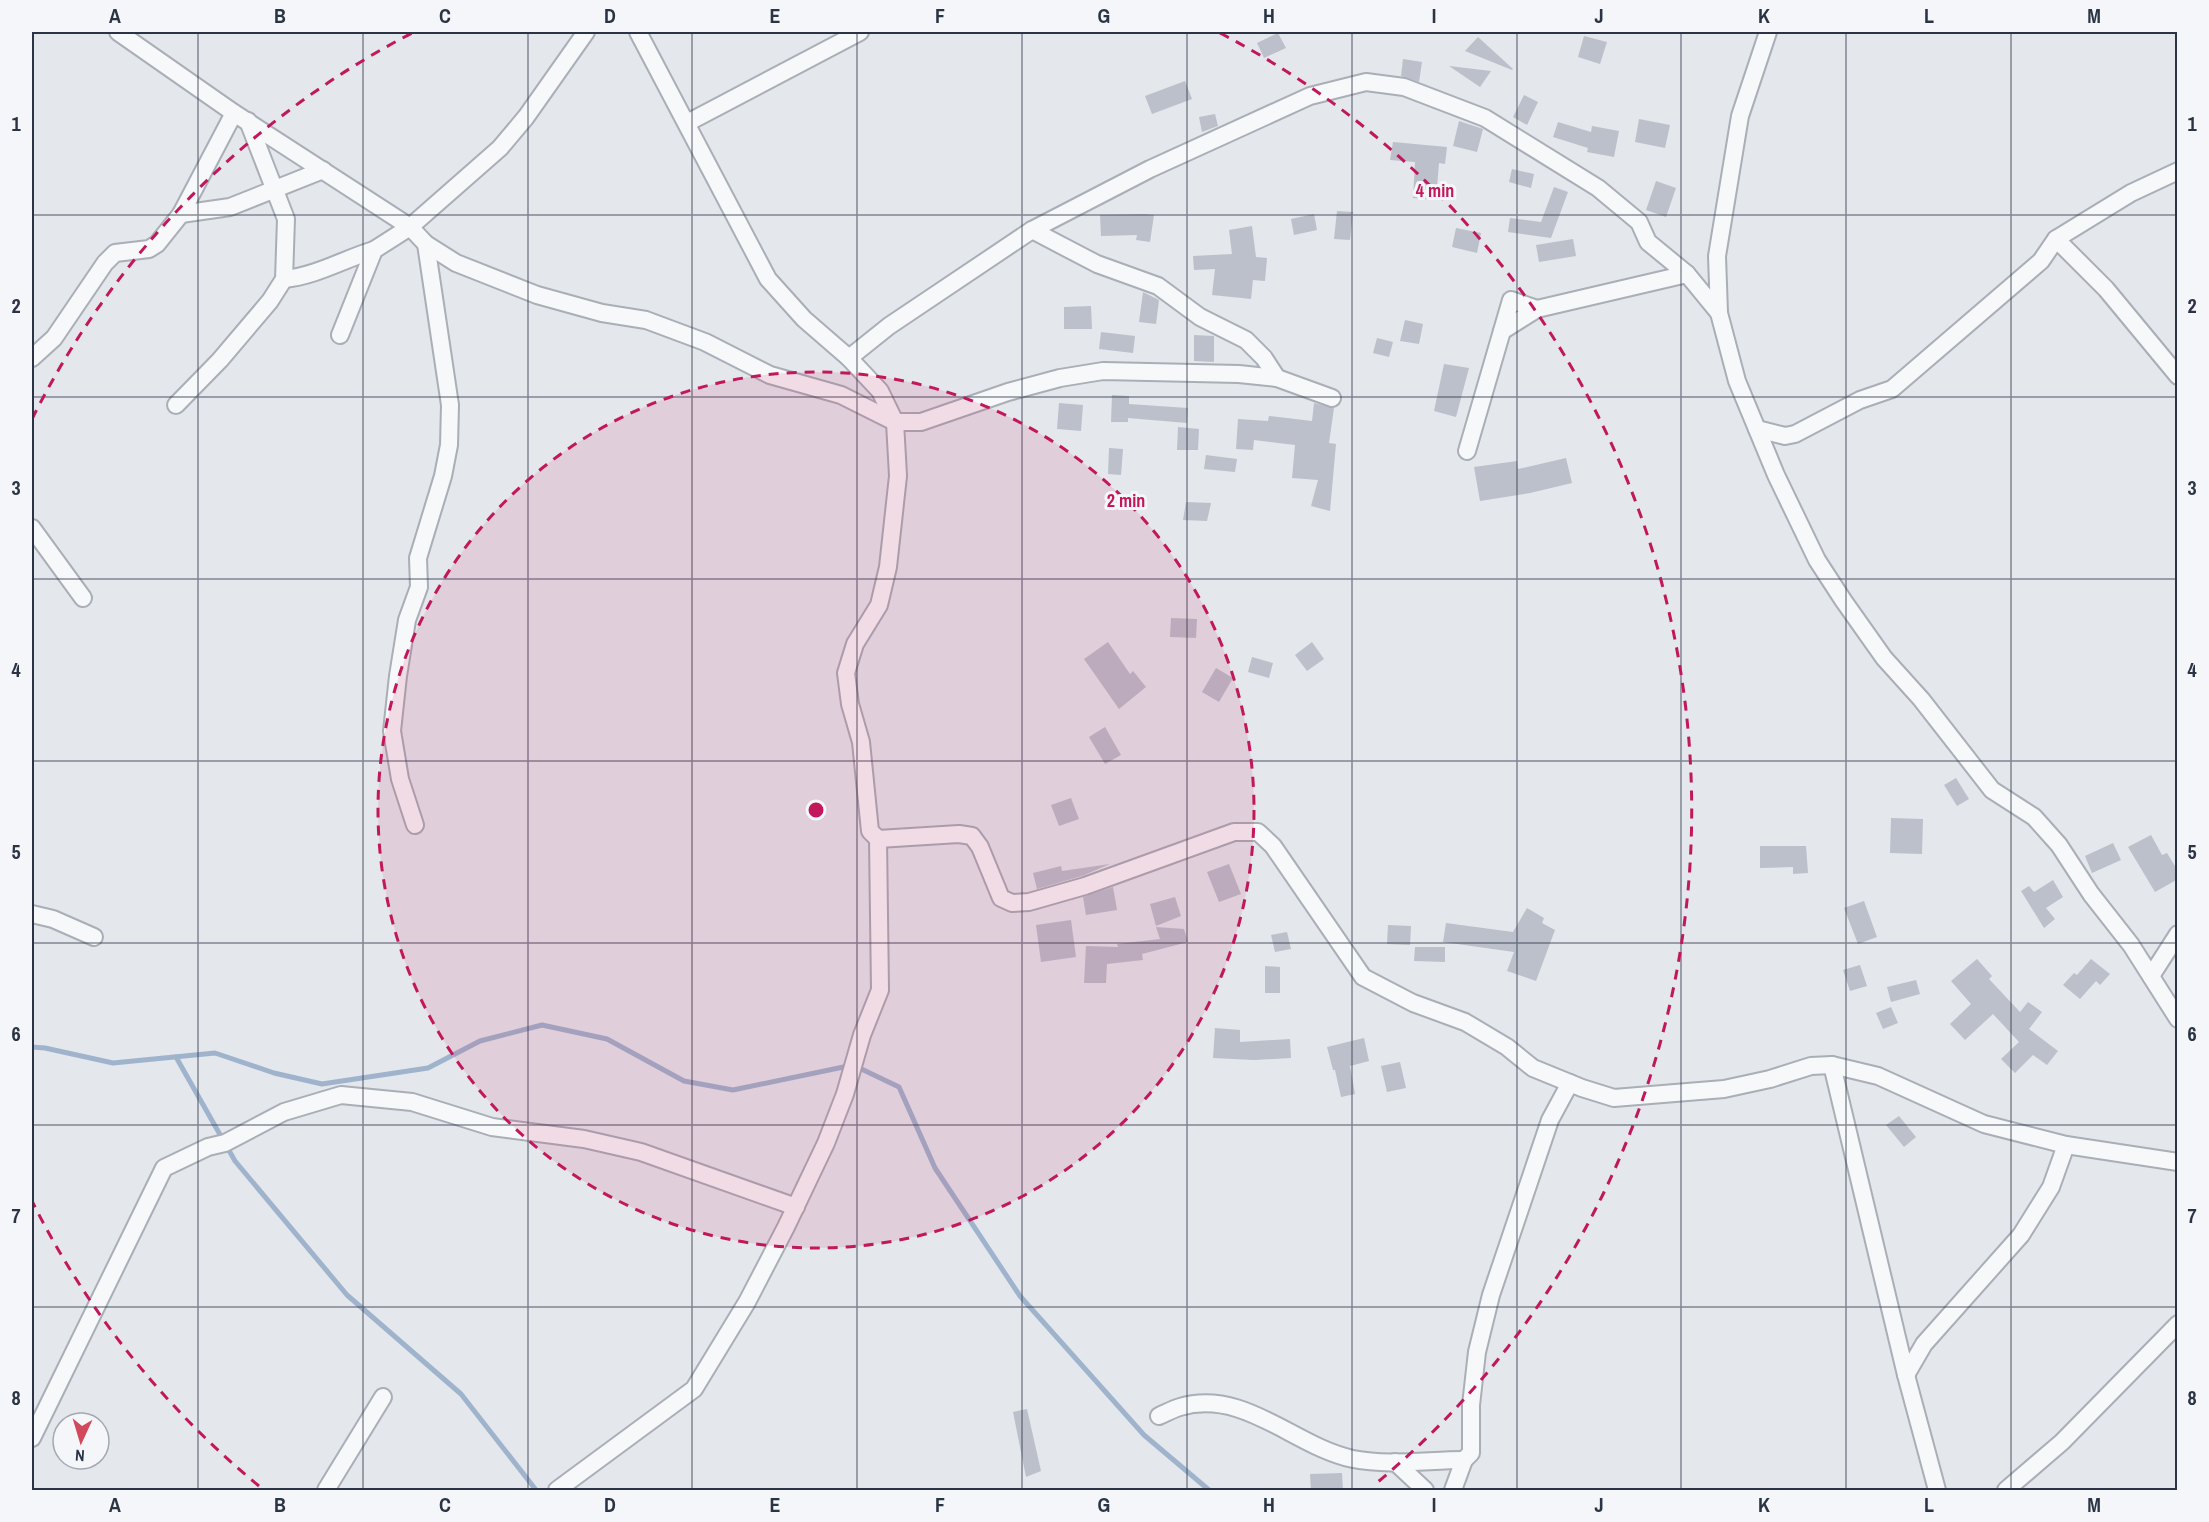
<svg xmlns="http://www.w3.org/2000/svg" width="2209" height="1522" viewBox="0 0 2209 1522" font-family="'Archivo Narrow',sans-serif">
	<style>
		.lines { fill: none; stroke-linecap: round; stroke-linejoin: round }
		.stream { stroke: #9fb4cc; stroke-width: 5 }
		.building { fill: #bbc0ca }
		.street-casing { stroke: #a9aeb7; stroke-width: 20 }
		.street { stroke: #f7f8fa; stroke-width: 16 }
		.grid { fill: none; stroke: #2b3445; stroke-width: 1.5; stroke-opacity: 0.55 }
		.ring { fill: none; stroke: #c2185b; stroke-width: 3; stroke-dasharray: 10 8 }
		.centre { fill: #c2185b; stroke: #f4f6f9; stroke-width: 3 }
		.ring-label { font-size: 18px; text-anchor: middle; font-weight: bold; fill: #c2185b; stroke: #f4f6f9; stroke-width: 6; stroke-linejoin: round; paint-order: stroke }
		.neatline { fill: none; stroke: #2b3445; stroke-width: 2 }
		.grid-label { font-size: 20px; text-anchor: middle; font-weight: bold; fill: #2b3445 }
	</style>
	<rect width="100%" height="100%" fill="#e4e7ec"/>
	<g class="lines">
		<g class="stream">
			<path d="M32,1047L45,1048L113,1063L215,1053L274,1073L322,1084L428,1068L480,1041L542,1025L607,1039L684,1081L733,1090L853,1065L899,1087L935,1168L1020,1296L1144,1435L1209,1490"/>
			<path d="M176,1057L235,1161L347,1295L461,1394L536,1490"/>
		</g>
	</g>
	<g class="building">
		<path d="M1278,33L1286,48L1264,58L1257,43Z"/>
		<path d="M1584,36L1607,42L1600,64L1578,57Z"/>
		<path d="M1478,37L1513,69L1512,70L1465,51Z"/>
		<path d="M1403,59L1422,62L1419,82L1401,76Z"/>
		<path d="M1449,66L1491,71L1480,87Z"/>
		<path d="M1185,81L1192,99L1152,114L1145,96Z"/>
		<path d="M1524,95L1538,102L1527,125L1513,117Z"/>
		<path d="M1215,114L1218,126L1202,132L1199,117Z"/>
		<path d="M1639,119L1670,125L1665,148L1635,142Z"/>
		<path d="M1459,121L1483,129L1477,152L1453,146Z"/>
		<path d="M1558,122L1591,132L1592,126L1619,131L1614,157L1587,152L1588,148L1553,137Z"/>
		<path d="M1393,142L1447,147L1445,164L1439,163L1436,200L1413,198L1415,162L1390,160Z"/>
		<path d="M1512,169L1534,174L1531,188L1509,182Z"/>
		<path d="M1656,181L1676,188L1666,217L1646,210Z"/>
		<path d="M1554,187L1568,192L1551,238L1508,232L1510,218L1541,222Z"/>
		<path d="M1337,211L1353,212L1350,240L1334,239Z"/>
		<path d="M1144,214L1154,215L1150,242L1136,240L1137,235L1101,236L1100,215Z"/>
		<path d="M1314,214L1317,230L1294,235L1291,219Z"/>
		<path d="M1252,226L1256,257L1267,258L1265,281L1253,280L1251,299L1212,295L1215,269L1194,270L1193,256L1232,254L1229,230Z"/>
		<path d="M1456,228L1481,233L1477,253L1452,247Z"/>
		<path d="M1573,239L1576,256L1539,262L1536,245Z"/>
		<path d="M1143,292L1159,300L1156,324L1139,322Z"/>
		<path d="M1091,306L1092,329H1064V307Z"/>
		<path d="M1405,320L1423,324L1419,344L1400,341Z"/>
		<path d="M1101,332L1135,336L1133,353L1099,349Z"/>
		<path d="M1194,335L1214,336V362L1194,361Z"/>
		<path d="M1377,338L1393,342L1389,357L1373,353Z"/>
		<path d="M1444,364L1469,368L1456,417L1434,411Z"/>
		<path d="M1112,395L1129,396V404L1188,408L1187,423L1128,418V422H1111Z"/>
		<path d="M1059,403L1083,405L1081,431L1057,429Z"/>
		<path d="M1314,403L1334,408L1329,443L1336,444L1330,511L1311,506L1318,480L1292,478L1295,445L1254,440L1253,450L1236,449L1238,419L1268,421L1269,416L1312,421Z"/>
		<path d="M1178,427L1199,429L1198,450H1177Z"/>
		<path d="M1109,448L1123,449L1121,475L1108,474Z"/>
		<path d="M1206,455L1237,459L1235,472L1204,469Z"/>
		<path d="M1566,458L1572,483L1530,493L1480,501L1474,467L1517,461L1518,469Z"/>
		<path d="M1186,502L1211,503L1207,521L1183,520Z"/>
		<path d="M1171,618L1197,619L1196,638L1170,637Z"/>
		<path d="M1108,642L1130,674L1133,671L1146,687L1119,709L1084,659Z"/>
		<path d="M1312,642L1324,659L1307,671L1295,655Z"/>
		<path d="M1252,657L1273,663L1269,678L1248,672Z"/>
		<path d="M1216,668L1233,678L1219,702L1202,692Z"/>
		<path d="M1105,727L1121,755L1105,764L1089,737Z"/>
		<path d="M1956,778L1969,799L1957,806L1944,785Z"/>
		<path d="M1071,798L1079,819L1059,826L1051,805Z"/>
		<path d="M1891,818L1923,819L1922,854L1890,853Z"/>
		<path d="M2151,835L2162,855L2167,853L2178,871V879L2155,892L2128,847Z"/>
		<path d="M2113,843L2121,860L2092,873L2085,856Z"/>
		<path d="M1760,846H1806L1808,873L1793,874V867L1760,868Z"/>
		<path d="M1110,864L1082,876L1037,889L1033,873L1061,866L1062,871Z"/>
		<path d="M1229,864L1241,894L1219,902L1207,872Z"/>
		<path d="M2053,880L2063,897L2046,908L2055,919L2044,928L2021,891L2029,886L2034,892Z"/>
		<path d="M1113,887L1117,910L1086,915L1083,897Z"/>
		<path d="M1175,897L1181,916L1156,926L1150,904Z"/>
		<path d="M1864,901L1877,937L1858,944L1844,908Z"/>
		<path d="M1527,908L1544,918L1542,923L1555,930L1536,981L1507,971L1514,952L1443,942L1446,923L1513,932Z"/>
		<path d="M1071,920L1076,957L1041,962L1036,925Z"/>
		<path d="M1388,925L1411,926L1410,945L1387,944Z"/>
		<path d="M1156,927L1184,929L1188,942L1142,954L1143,960L1107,964L1106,983H1084L1086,946L1118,947L1117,944L1160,939Z"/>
		<path d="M1287,932L1291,949L1275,952L1271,935Z"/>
		<path d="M1415,947H1445V962L1414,961Z"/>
		<path d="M1977,959L1992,976L1989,979L2020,1012L2028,1002L2042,1012L2029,1029L2058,1051L2047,1065L2033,1055L2015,1073L2001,1059L2019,1042L1993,1014L1965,1040L1950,1024L1971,1004L1951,981Z"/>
		<path d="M2091,959L2110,974L2100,985L2096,981L2080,999L2063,985L2074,973L2077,975Z"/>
		<path d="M1860,965L1867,986L1850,991L1843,970Z"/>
		<path d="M1265,966L1280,967V993H1265Z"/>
		<path d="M1916,980L1920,994L1891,1002L1887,987Z"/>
		<path d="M1891,1007L1898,1023L1883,1029L1876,1013Z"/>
		<path d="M1215,1028L1240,1030V1042L1290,1039L1291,1058L1254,1060L1213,1058Z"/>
		<path d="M1364,1038L1369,1061L1350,1066L1355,1094L1341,1097L1335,1070H1333L1327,1047Z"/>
		<path d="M1400,1062L1406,1088L1387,1092L1381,1066Z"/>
		<path d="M1899,1116L1916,1137L1904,1147L1886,1125Z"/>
		<path d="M1027,1409L1041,1471L1026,1477L1013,1412Z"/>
		<path d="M1342,1473L1343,1491H1311L1310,1474Z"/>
	</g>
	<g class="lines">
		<g class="street-casing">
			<g id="street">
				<path d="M118,32L234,113L410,227L426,244L456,263L537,295L602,313L646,320L705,342L770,375L841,395L895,422H921L1008,392L1060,378L1103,371L1239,374L1277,378L1332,398"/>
				<path d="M638,32L768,279L804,319L849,358L880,391L895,422L898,476L888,567L879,605L855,644L846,673L850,704L861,742L870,831L878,839L959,834L972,836L980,847L1001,898L1012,903L1029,902L1085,886L1234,832H1258L1273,846L1363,977L1413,1003L1465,1022L1507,1047L1533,1068L1582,1088L1614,1098L1724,1089L1770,1079L1811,1066L1832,1065L1878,1076L1984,1124L2066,1145L2178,1162"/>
				<path d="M1768,32L1740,116L1717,256L1719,313L1737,381L1776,475L1817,560L1843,600L1884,658L1921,699L1992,790L2034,817L2059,845L2091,894L2131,945L2178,1019"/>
				<path d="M687,123L860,32"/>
				<path d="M181,214L230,207L323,170"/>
				<path d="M1032,230L1097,264L1158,286L1200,317L1246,340L1264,358L1277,378"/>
				<path d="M2056,239L2106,289L2178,376"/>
				<path d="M284,279C316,276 344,259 374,250"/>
				<path d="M1502,331L1537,309L1687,274"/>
				<path d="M340,335L374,250L410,227L500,148L526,117L586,32"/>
				<path d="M32,358L54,338L105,263L115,253L149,249L157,244L181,214L234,113"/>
				<path d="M849,358L889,326L1032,230L1150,169L1310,96L1366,82L1404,87L1485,118L1598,188L1639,222L1648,242L1687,274L1719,313"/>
				<path d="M176,405L220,360L270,301L284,279L286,219L248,121"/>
				<path d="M1757,429L1785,436L1795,434L1860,400L1892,389L2041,261L2056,239L2131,193L2178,171"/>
				<path d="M1467,451L1511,300L1537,309"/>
				<path d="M32,528L83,598"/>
				<path d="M415,825L400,779L392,731L398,676L407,620L419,587L418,558L443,476L449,445L450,405L426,244"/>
				<path d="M32,914L53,919L94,937"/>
				<path d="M2151,976L2178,934"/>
				<path d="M1832,1065L1906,1375L1937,1490"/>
				<path d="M1906,1375L1924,1344L2021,1235L2051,1187L2066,1145"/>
				<path d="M1159,1416C1166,1413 1173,1409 1180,1407C1244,1388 1295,1447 1353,1459C1389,1466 1428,1460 1464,1460"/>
				<path d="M32,1438L164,1168L208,1147L225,1143L284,1112L341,1095L412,1102L492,1127L584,1139L641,1152L796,1207"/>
				<path d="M1395,1462L1425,1490"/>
				<path d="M326,1490L383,1397"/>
				<path d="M557,1490L694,1389L747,1302L786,1227L826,1143L845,1094L862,1035L880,990L878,839"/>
				<path d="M1453,1490L1464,1460L1471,1453V1405L1477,1352L1491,1295L1550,1120L1570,1083"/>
				<path d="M2006,1490L2062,1442L2178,1324"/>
			</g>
		</g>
		<use href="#street" class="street"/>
	</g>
	<path class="grid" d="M198,32V1490M363,32V1490M528,32V1490M692,32V1490M857,32V1490M1022,32V1490M1187,32V1490M1352,32V1490M1517,32V1490M1681,32V1490M1846,32V1490M2011,32V1490M32,215H2178M32,397H2178M32,579H2178M32,761H2178M32,943H2178M32,1125H2178M32,1307H2178"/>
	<circle cx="816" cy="810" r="438" fill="#c2185b" fill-opacity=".12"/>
	<g class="ring">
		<circle cx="816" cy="810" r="438"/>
		<path d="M259 1486A876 876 0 0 1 32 1201M32 419A876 876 0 0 1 412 33M1220 33A876 876 0 0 1 1373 1486"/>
	</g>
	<circle cx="816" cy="810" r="9" class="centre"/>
	<g class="ring-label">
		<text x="1435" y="197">4 min</text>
		<text x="1126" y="507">2 min</text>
	</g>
	<rect width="2209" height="1522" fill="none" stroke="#f4f6f9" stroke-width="66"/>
	<g transform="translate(81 1441) rotate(184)"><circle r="28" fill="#f4f6f9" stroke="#a4a8b1" stroke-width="1.5"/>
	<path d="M0-4.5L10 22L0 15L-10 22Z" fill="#d1495b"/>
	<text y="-9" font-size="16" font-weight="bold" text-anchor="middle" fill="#2b3445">N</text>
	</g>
	<rect x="33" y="33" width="2143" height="1456" class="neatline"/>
	<g class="grid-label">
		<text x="115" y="23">A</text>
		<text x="280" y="23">B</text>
		<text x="445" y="23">C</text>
		<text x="610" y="23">D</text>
		<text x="775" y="23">E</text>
		<text x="940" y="23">F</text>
		<text x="1104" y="23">G</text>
		<text x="1269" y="23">H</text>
		<text x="1434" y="23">I</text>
		<text x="1599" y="23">J</text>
		<text x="1764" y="23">K</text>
		<text x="1929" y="23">L</text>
		<text x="2094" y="23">M</text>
		<text x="16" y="131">1</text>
		<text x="2192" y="131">1</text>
		<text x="16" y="313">2</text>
		<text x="2192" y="313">2</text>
		<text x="16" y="495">3</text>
		<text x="2192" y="495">3</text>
		<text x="16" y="677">4</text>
		<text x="2192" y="677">4</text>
		<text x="16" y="859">5</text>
		<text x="2192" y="859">5</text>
		<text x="16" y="1041">6</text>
		<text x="2192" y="1041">6</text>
		<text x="16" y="1223">7</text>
		<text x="2192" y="1223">7</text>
		<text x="16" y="1405">8</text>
		<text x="2192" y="1405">8</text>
		<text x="115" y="1512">A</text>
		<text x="280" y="1512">B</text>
		<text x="445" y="1512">C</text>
		<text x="610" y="1512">D</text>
		<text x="775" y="1512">E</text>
		<text x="940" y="1512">F</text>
		<text x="1104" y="1512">G</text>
		<text x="1269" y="1512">H</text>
		<text x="1434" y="1512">I</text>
		<text x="1599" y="1512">J</text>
		<text x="1764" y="1512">K</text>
		<text x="1929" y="1512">L</text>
		<text x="2094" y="1512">M</text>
	</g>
</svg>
